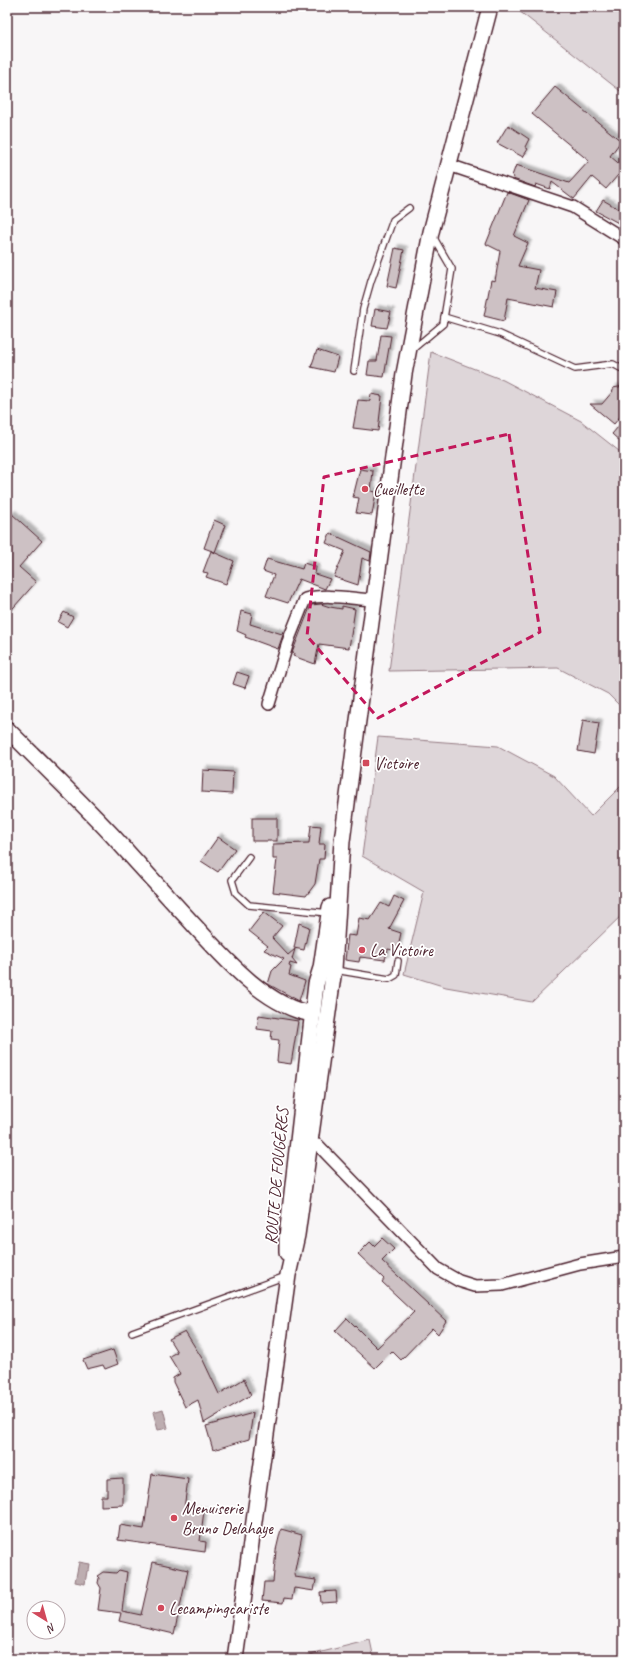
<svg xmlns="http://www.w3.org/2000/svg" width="631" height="1666" viewBox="0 0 631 1666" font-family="Caveat,sans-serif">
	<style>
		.green { fill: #ded6d9; stroke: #947a82 }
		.water { fill: #bdadb0; stroke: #8f747b }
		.building { fill: #cdc1c4; stroke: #4a1f2b; filter: url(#shadow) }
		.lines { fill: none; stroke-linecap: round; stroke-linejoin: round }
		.lane-casing { stroke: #4a1f2b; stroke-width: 8 }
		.street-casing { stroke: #4a1f2b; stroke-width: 14 }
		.secondary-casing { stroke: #4a1f2b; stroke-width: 18 }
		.lane { stroke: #fff; stroke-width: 5.5 }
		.street { stroke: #fff; stroke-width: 11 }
		.secondary { stroke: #fff; stroke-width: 15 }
		.marked { fill: none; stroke: #c2185b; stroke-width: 3; stroke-dasharray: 8 5; stroke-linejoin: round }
		.poi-dot { fill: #d1495b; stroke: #fff; stroke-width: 1.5 }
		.labels { text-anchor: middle; stroke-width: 3.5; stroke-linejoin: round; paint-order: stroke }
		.poi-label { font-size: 17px; fill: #4a1f2b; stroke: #fff; text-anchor: start }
		.street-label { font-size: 17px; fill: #4a1f2b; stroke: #fff }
	</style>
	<defs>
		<filter id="shadow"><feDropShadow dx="3.5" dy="-3.5" stdDeviation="1" flood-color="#0004"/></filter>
	</defs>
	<rect width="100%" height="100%" fill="#f8f6f7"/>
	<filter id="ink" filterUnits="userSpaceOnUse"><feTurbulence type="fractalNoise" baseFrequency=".025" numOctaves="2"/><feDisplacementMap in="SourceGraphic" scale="8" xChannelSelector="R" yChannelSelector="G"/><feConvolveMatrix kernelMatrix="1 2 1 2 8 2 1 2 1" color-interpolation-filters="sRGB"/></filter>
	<g filter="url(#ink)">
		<g class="green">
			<path d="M514,7H624V94Z"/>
			<path d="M431,352L503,380L581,421L624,455V710L608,694L558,668L389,671Z"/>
			<path d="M378,737L498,746L554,776L591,816L624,783V913L532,1002L446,987L404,974L424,892L362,856Z"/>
			<path d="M370,1640L374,1659H294Z"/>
		</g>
		<g class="water">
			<path d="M163,1409L168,1428L158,1430L153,1412Z"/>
			<path d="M79,1562L90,1564L89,1570L87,1571L85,1584L75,1582Z"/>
		</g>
		<g class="building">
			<path d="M555,87L621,141L610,156L624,168L606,189L592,177L574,199L552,182L550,189L536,184L535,187L513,179L514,177L512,176L516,165L569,183L589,161L532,114Z"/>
			<path d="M508,125L529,139L525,147L528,149L523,157L497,143Z"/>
			<path d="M507,192L529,200L514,236L528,243L518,266L539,270L535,288L557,292L554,307L508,298L504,321L484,316L491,280L495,281L500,251L486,244Z"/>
			<path d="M603,200L624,212V226L596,211Z"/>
			<path d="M395,248L404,250L396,288L387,286Z"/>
			<path d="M375,309L391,312L387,328L372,326Z"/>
			<path d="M381,335L391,336L384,377L367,375L369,361H377Z"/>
			<path d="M317,350L338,357L334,372L311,367Z"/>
			<path d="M624,386V412L614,424L590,404H602L613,391V388Z"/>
			<path d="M371,394L382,396L378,431L353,428L358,400L370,401Z"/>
			<path d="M624,420V445L612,434Z"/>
			<path d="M360,469L373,471L371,491L376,492L372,515L356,513L359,498L353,497Z"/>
			<path d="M12,514L42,541L19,567L36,582L7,615V519Z"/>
			<path d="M214,520L225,525L215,552L204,548Z"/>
			<path d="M330,533L371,552L370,561L362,558L358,585L334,577L345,551L326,543Z"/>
			<path d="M211,551L234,561L226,584L206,577L208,573L203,572Z"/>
			<path d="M267,559L302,569L304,563L316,567L315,574L330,579L325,589L299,579L288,603L266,596L274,575L263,571Z"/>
			<path d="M321,604L330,607L342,609V606L355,609L349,648L319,644L315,664L293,656L294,653H292L311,605Z"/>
			<path d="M241,611L252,614L250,624L282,634L283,631L284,632L278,649L245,637L246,635L237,631Z"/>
			<path d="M64,612L73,617L67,627L58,622Z"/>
			<path d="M237,672L249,676L245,688L233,684Z"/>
			<path d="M583,720L599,723L594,754L578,751Z"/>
			<path d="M203,770L233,772L232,794L202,792Z"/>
			<rect x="252" y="818" width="25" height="23"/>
			<path d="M311,825L321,826L319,844H325L324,859H319L315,884L306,896L273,892L277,859H273V844L309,843Z"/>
			<path d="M218,837L235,849L218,872L201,861Z"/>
			<path d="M394,896L404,901L389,929L401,933L397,951L388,949L385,960L360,957L359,962L345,960L348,935L356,936L359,918L370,920L381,903L389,907Z"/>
			<path d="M264,912L282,926L272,938L288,955L295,949L292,959L297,965L290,963L289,966L291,967L289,975L305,981L299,1001L268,984L272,971L284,959L264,950L268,946L249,931Z"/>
			<path d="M299,923L309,927L304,950L294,948Z"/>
			<path d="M259,1015L298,1021L291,1064L277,1062L279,1040L271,1039L272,1031L257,1029Z"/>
			<path d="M382,1238L394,1249L382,1261L446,1321L438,1334L432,1328L401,1360L392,1351L375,1368L335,1331L347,1318L377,1348L414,1312L382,1282L384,1279L358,1254L370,1242L374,1246Z"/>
			<path d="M185,1331L203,1360L219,1394L244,1379L251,1395L204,1423L198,1400L185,1407L173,1382V1378L180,1374L169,1356L177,1352L169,1339Z"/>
			<path d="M113,1350L118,1364L105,1369L103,1365L87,1369L83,1360Z"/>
			<path d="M253,1413L249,1439L213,1450L206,1426Z"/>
			<path d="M152,1474L188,1479L184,1509L204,1511L200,1541L206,1542L205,1552L118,1540L120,1525L144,1529Z"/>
			<path d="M123,1478V1505L101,1506V1496H107V1479Z"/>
			<path d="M281,1529L302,1535L294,1575L295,1577L316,1580L314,1591L294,1588L292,1599L284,1598L283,1603L262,1601L264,1582H273L276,1550Z"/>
			<path d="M153,1562L188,1570L174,1634L119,1621L121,1613L98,1610L101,1588L98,1583L99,1578L97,1576L103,1572L116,1573L119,1570L127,1572L122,1611L141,1615Z"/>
			<path d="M336,1591L337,1602L321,1603L320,1592Z"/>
		</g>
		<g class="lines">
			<g class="lane-casing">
				<g id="lane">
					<path d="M444,317L500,334L575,369L613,364L624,370"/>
					<path d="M413,349L443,324L452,269L434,238"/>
					<path d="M354,371L363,309L371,281L393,220L409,208"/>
					<path d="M249,857L232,880L236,893L249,905L329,913"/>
					<path d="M335,970L389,979L396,975L398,961"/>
					<path d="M132,1332L286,1276"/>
				</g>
			</g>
			<g class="street-casing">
				<g id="street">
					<path d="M449,165L573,207L624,239"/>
					<path d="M269,704L289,639L305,599C329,593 351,599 375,600"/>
					<path d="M310,1146L318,1145L438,1269L459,1281L475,1286L502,1285L580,1264L624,1257"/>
				</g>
			</g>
			<g class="secondary-casing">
				<g id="secondary">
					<path d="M7,729C42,764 78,799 112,835C135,860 158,886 181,911C215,947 262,1007 313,1014"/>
					<path d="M287,1253V1237L316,984L321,968L330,907"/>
					<path d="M235,1659L288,1275L297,1235L334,969L342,841L404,374L431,232L490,7"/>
				</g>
			</g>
			<use href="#lane" class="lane"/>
			<use href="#street" class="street"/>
			<use href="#secondary" class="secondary"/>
		</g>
	</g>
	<path class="marked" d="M509,434L540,632L378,718L307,636L324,477Z"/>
	<g class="poi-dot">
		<circle cx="365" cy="489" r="4"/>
		<rect x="362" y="759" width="8" height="8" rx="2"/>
		<circle cx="362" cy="950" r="4"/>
		<circle cx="174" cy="1518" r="4"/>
		<circle cx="161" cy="1608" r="4"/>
	</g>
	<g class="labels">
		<g class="poi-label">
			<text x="373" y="495">Cueillette</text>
			<text x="374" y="769">Victoire</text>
			<text x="370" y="956">La Victoire</text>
			<text x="182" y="1514">Menuiserie<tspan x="182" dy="20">Bruno Delahaye</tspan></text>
			<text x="169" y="1614">Lecampingcariste</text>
		</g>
		<g class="street-label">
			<text transform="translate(276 1176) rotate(-85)" y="6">ROUTE DE FOUGÈRES</text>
		</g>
	</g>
	<rect width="631" height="1666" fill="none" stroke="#fff" stroke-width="24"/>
	<rect x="12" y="12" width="607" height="1642" fill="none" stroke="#4a1f2b" stroke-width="1.5" filter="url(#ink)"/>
	<g transform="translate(46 1620) rotate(143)"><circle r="19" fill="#ffffff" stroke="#b7a5aa"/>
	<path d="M0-3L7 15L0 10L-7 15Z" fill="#d1495b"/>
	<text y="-6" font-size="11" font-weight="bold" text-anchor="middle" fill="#4a1f2b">N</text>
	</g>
</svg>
